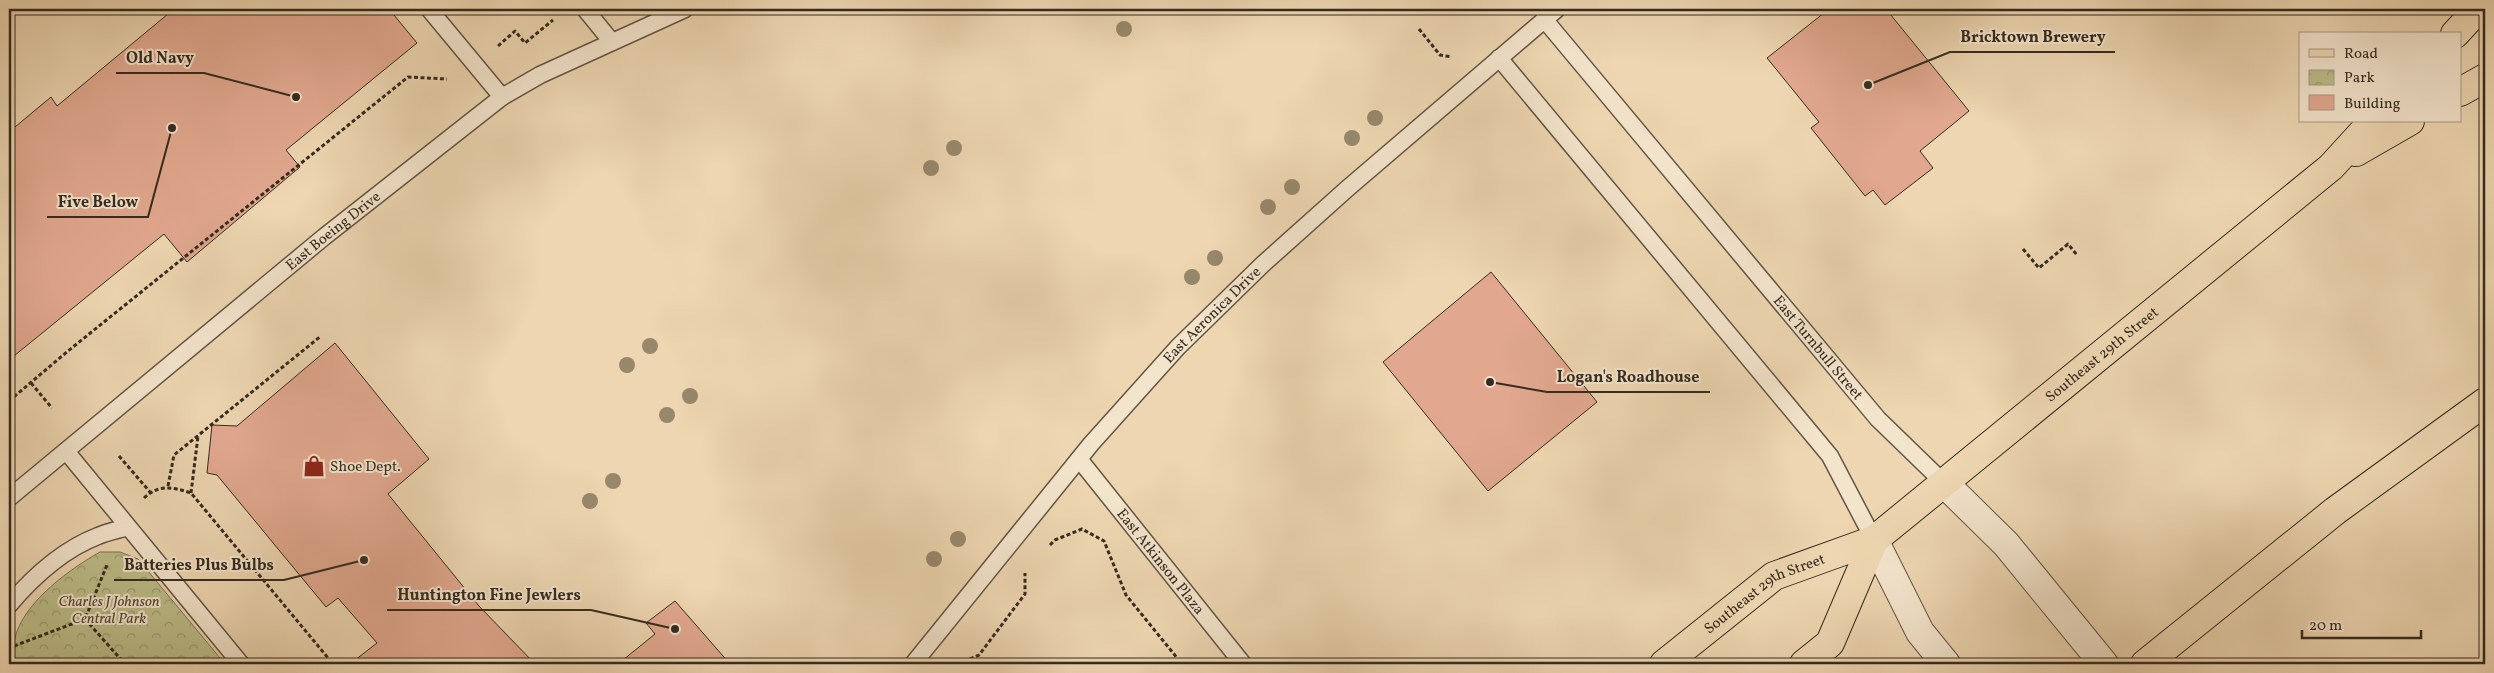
<svg xmlns="http://www.w3.org/2000/svg" width="2494" height="673" viewBox="0 0 2494 673" font-family="Vollkorn,serif">
	<style>
		.park { fill: url(#park-crowns); stroke: #787454 }
		.building { fill: #e1a88f; stroke: #352b1f }
		.lines { fill: none; stroke-linecap: round; stroke-linejoin: round }
		.service-casing { stroke: #635644; stroke-width: 19 }
		.tertiary-casing { stroke: #635644; stroke-width: 30 }
		.primary-casing { stroke: #352b1f; stroke-width: 30 }
		.motorway-casing { stroke: #352b1f; stroke-width: 30 }
		.path { stroke: #352b1f; stroke-width: 3; stroke-dasharray: 4 2.5; stroke-linecap: butt }
		.service { stroke: #f3e4cc; stroke-width: 16 }
		.tertiary { stroke: #f3e4cc; stroke-width: 28 }
		.primary { stroke: #edd6b1; stroke-width: 28 }
		.motorway { stroke: #edd6b1; stroke-width: 28 }
		.tree { fill: #97886c }
		.labels { text-anchor: middle; stroke-width: 4; stroke-linejoin: round; paint-order: stroke }
		.street-label { font-size: 15px; fill: #352b1f; stroke: #f3e4cc }
		.poi-label { font-size: 15px; fill: #352b1f; stroke: #f3e4cc; text-anchor: start }
		.park-label { font-size: 15px; font-style: italic; fill: #504834; stroke: #f3e4cc }
		.leader { fill: none; stroke: #352b1f; stroke-width: 2 }
		.callout-dot { fill: #352b1f; stroke: #f3e4cc; stroke-width: 2 }
		.callout-label { font-size: 16px; text-anchor: middle; font-weight: bold; fill: #352b1f; stroke: #f3e4cc; stroke-width: 4; stroke-linejoin: round; paint-order: stroke }
	</style>
	<defs>
		<pattern id="park-crowns" width="20" height="18" patternUnits="userSpaceOnUse" patternTransform="scale(1.25)"><rect width="20" height="18" fill="#bcbd89"/><path d="M2 6a3 3 0 1 1 6 0M12 15a3 3 0 1 1 6 0" fill="none" stroke="#9a9a6f"/></pattern>
	</defs>
	<rect width="100%" height="100%" fill="#edd6b1"/>
	<filter id="stains"><feTurbulence type="fractalNoise" baseFrequency=".004" numOctaves="4"/><feColorMatrix values="0 0 0 0 .2 0 0 0 0 .09 0 0 0 0 .02 0 0 0 .5 -.17"/></filter>
	<radialGradient id="worn" r=".72"><stop offset=".6" stop-color="#630" stop-opacity="0"/><stop offset="1" stop-color="#630" stop-opacity=".3"/></radialGradient>
	<path class="park" d="M100,552H120L138,559L225,664H16C0,618 66,571 100,552Z"/>
	<g class="building">
		<path d="M174,9H389L417,43L286,150L300,167L187,262L164,234L9,360V132L51,97L57,106Z"/>
		<path d="M1829,9H1886L1969,111L1920,151L1933,168L1885,205L1873,190L1865,196L1811,128L1819,122L1767,58Z"/>
		<path d="M1491,272L1597,402L1488,491L1383,362Z"/>
		<path d="M335,343L429,459L388,494L479,606L535,664H350L377,643L338,598L326,607L217,475L207,473L212,425L237,426Z"/>
		<path d="M675,601L730,664H618L655,634L646,623Z"/>
	</g>
	<g class="lines">
		<g class="service-casing">
			<g id="service">
				<path d="M429,9L502,97"/>
				<path d="M585,9L612,42"/>
				<path id="s1" d="M1544,19L1878,419L1944,483"/>
				<path d="M1499,58L1830,456L1874,540"/>
				<path d="M66,451L241,664"/>
				<path id="s2" d="M1079,459L1243,664"/>
				<path id="s3" d="M9,498L324,237L502,97L540,75L685,9"/>
				<path d="M9,605C32,578 64,549 98,536C107,532 118,530 128,527"/>
				<path id="s4" d="M913,664L1091,444L1178,347L1262,265L1348,188L1557,9"/>
			</g>
		</g>
		<g class="tertiary-casing">
			<g id="tertiary">
				<path d="M1944,483L2006,544L2104,664"/>
				<path d="M1874,540L1920,632L1946,664"/>
			</g>
		</g>
		<g class="primary-casing">
			<g id="primary">
				<path d="M2455,34L2478,9"/>
				<path d="M2460,92L2485,78"/>
				<path d="M2356,152L2410,121"/>
				<path id="s5" d="M1664,664L1774,576L1874,540L2331,167L2373,121"/>
				<path d="M1804,664L1830,643L1874,540"/>
			</g>
		</g>
		<g class="motorway-casing">
			<path id="motorway" d="M2145,664L2335,511L2485,402"/>
		</g>
		<g class="path">
			<path d="M1419,29L1440,55L1452,57"/>
			<path d="M498,46L515,31L525,43L553,20"/>
			<path d="M2023,249L2039,268L2068,244L2077,255"/>
			<path d="M31,383L52,408"/>
			<path d="M9,401L68,351L408,77L447,79"/>
			<path d="M119,456L150,492"/>
			<path d="M168,486L174,455L321,336"/>
			<path d="M191,493L198,436"/>
			<path d="M144,498C159,484 173,487 191,493L333,664"/>
			<path d="M1050,545L1055,540L1082,529L1104,541L1126,595L1182,664"/>
			<path d="M85,619L125,664"/>
			<path d="M14,646L85,619L107,565"/>
			<path d="M958,664L979,655L1025,594V573"/>
		</g>
		<use href="#service" class="service"/>
		<use href="#tertiary" class="tertiary"/>
		<use href="#primary" class="primary"/>
		<use href="#motorway" class="motorway"/>
	</g>
	<g class="tree">
		<circle cx="1124" cy="29" r="8"/>
		<circle cx="1375" cy="118" r="8"/>
		<circle cx="1352" cy="138" r="8"/>
		<circle cx="954" cy="148" r="8"/>
		<circle cx="931" cy="168" r="8"/>
		<circle cx="1292" cy="187" r="8"/>
		<circle cx="1268" cy="207" r="8"/>
		<circle cx="1215" cy="258" r="8"/>
		<circle cx="1192" cy="277" r="8"/>
		<circle cx="650" cy="346" r="8"/>
		<circle cx="627" cy="365" r="8"/>
		<circle cx="690" cy="396" r="8"/>
		<circle cx="667" cy="415" r="8"/>
		<circle cx="613" cy="481" r="8"/>
		<circle cx="590" cy="501" r="8"/>
		<circle cx="958" cy="539" r="8"/>
		<circle cx="934" cy="559" r="8"/>
	</g>
	<defs>
		<g id="shop-bare" transform="scale(1.725)"><path d="M-5-2.5h2.3a2.7 3.5 0 0 1 5.4 0H5L5.5 6h-11ZM-1.5-2.5h3a1.5 2.3 0 0 0-3 0Z" fill="#8f2418" stroke="#f3e4cc" stroke-width="2.5" paint-order="stroke"/></g>
	</defs>
	<g fill-rule="evenodd">
		<use href="#shop-bare" x="314" y="466"/>
	</g>
	<g class="labels">
		<g class="street-label">
			<text dy="5" stroke="none"><textPath href="#s3" startOffset="420">East Boeing Drive</textPath></text>
			<text dy="5" stroke="none"><textPath href="#s4" startOffset="460">East Aeronica Drive</textPath></text>
			<text dy="5" stroke="none"><textPath href="#s1" startOffset="428">East Turnbull Street</textPath></text>
			<text dy="5" stroke="none"><textPath href="#s5" startOffset="541">Southeast 29th Street</textPath></text>
			<text dy="5" stroke="none"><textPath href="#s2" startOffset="131">East Atkinson Plaza</textPath></text>
			<text dy="5" stroke="none"><textPath href="#s5" startOffset="124">Southeast 29th Street</textPath></text>
		</g>
		<g class="poi-label">
			<text x="330" y="471">Shoe Dept.</text>
		</g>
		<g class="park-label">
			<text x="109" y="606">Charles J Johnson<tspan x="109" dy="17">Central Park</tspan></text>
		</g>
	</g>
	<path class="leader" d="M1868 85L1950 52H2115M296 97L204 73H116M172 128L148 217H47M1490 382L1547 392H1710M364 560L284 580H114M675 629L591 610H387"/>
	<g class="callout-dot">
		<circle cx="1868" cy="85" r="5"/>
		<circle cx="296" cy="97" r="5"/>
		<circle cx="172" cy="128" r="5"/>
		<circle cx="1490" cy="382" r="5"/>
		<circle cx="364" cy="560" r="5"/>
		<circle cx="675" cy="629" r="5"/>
	</g>
	<g class="callout-label">
		<text x="2033" y="42">Bricktown Brewery</text>
		<text x="160" y="63">Old Navy</text>
		<text x="98" y="207">Five Below</text>
		<text x="1628" y="382">Logan's Roadhouse</text>
		<text x="199" y="570">Batteries Plus Bulbs</text>
		<text x="489" y="600">Huntington Fine Jewlers</text>
	</g>
	<rect width="2494" height="673" fill="none" stroke="#edd6b1" stroke-width="30"/>
	<rect x="10" y="10" width="2474" height="653" fill="none" stroke="#352b1f" stroke-width="2.5"/>
	<rect x="15" y="15" width="2464" height="643" fill="none" stroke="#352b1f"/>
	<rect x="2299" y="32" width="162" height="90" fill="#f3e4cc" stroke="#a79a87"/>
	<rect x="2309" y="49" width="25" height="8" fill="#edd6b1" stroke="#a79a87"/>
	<text x="2344" y="58" font-size="15" fill="#352b1f">Road</text>
	<rect x="2309" y="70" width="25" height="15" fill="url(#park-crowns)" stroke="#a79a87"/>
	<text x="2344" y="82" font-size="15" fill="#352b1f">Park</text>
	<rect x="2309" y="95" width="25" height="15" fill="#e1a88f" stroke="#a79a87"/>
	<text x="2344" y="108" font-size="15" fill="#352b1f">Building</text>
	<path d="M2302 630v8h119v-8" fill="none" stroke="#352b1f" stroke-width="2.5"/>
	<text x="2309" y="630" font-size="15" fill="#352b1f" stroke="#f3e4cc" stroke-width="4" paint-order="stroke">20 m</text>
	<rect width="100%" height="100%" filter="url(#stains)"/>
	<rect width="100%" height="100%" fill="url(#worn)"/>
</svg>
